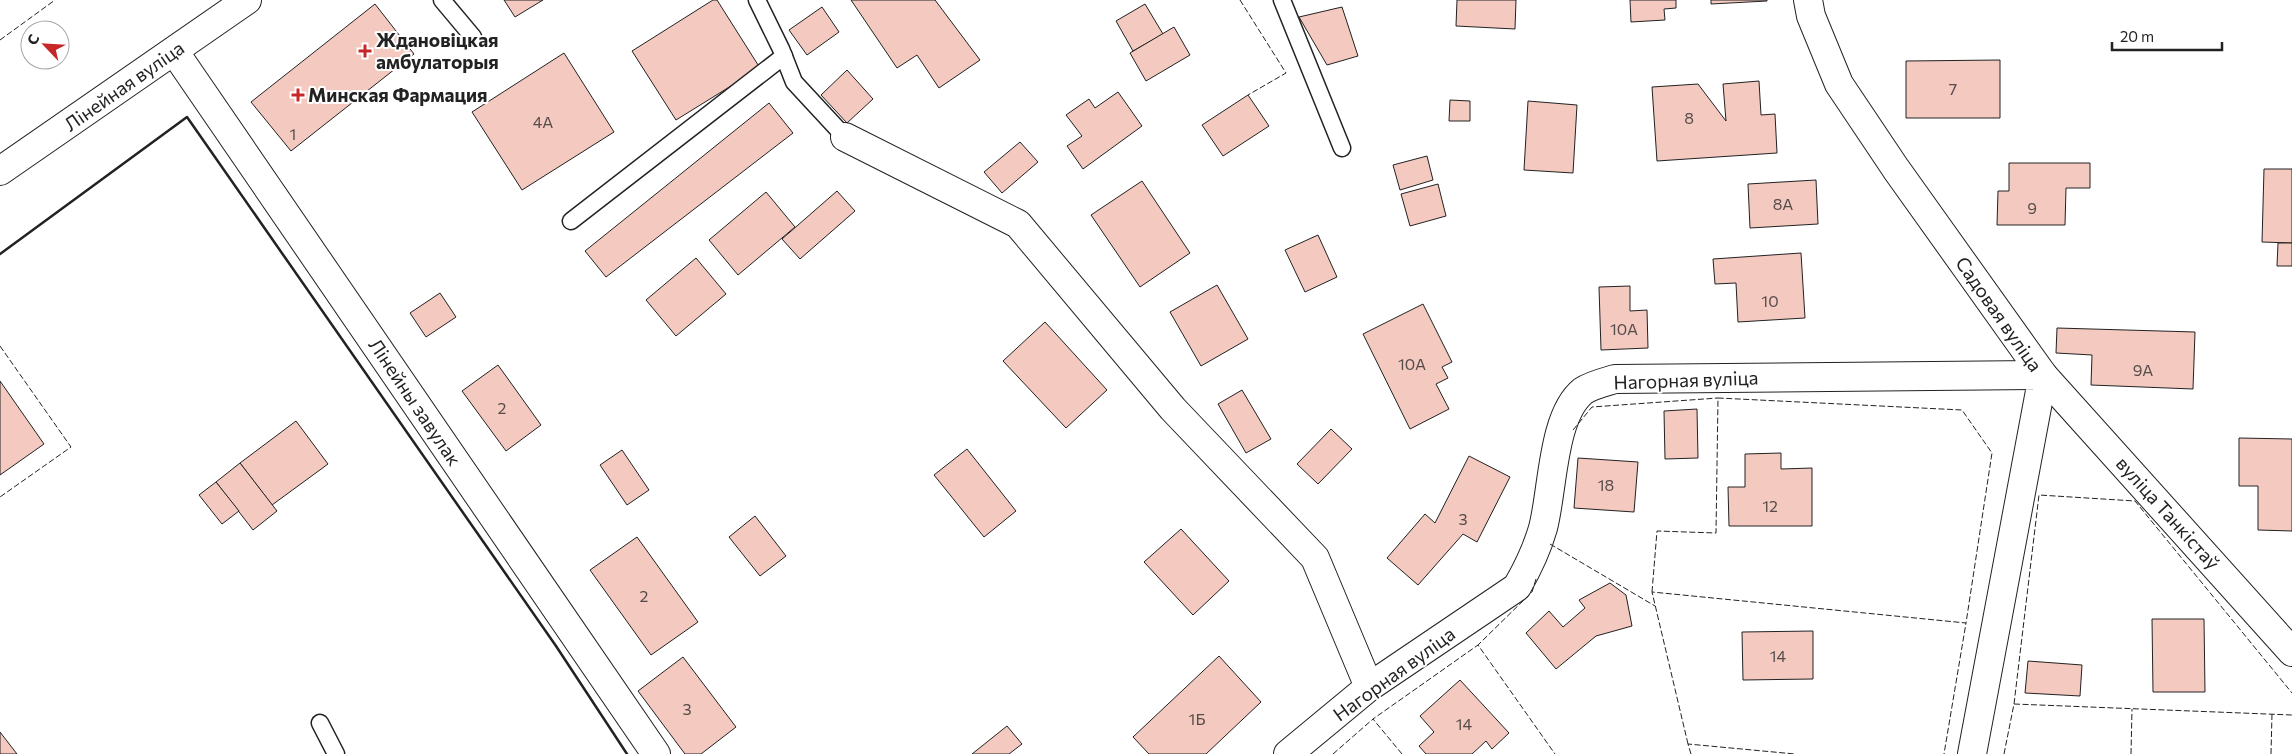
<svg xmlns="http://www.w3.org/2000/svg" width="2292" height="754" viewBox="0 0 2292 754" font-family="Commissioner,sans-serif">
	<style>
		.building { fill: #f3c9c0; stroke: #222 }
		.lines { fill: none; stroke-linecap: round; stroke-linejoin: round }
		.service-casing { stroke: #222; stroke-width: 19 }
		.minor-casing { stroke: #222; stroke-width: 30 }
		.tertiary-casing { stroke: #222; stroke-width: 30 }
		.service { stroke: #fff; stroke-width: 16 }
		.minor { stroke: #fff; stroke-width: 28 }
		.tertiary { stroke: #fff; stroke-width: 28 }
		.fence { stroke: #222; stroke-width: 1; stroke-dasharray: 6 2.5; stroke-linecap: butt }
		.wall { stroke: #222; stroke-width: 2.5 }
		.poi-dot { fill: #c62828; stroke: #fff; stroke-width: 2 }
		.labels { text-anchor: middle; stroke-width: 4; stroke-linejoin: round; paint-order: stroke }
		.number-label { font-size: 16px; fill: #564c4a }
		.poi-label { font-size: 19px; font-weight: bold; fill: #222; stroke: #fff; text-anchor: start }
		.street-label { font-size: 19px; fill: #222; stroke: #fff }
	</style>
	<rect width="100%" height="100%" fill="#fff"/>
	<g class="building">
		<path d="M504,0H543L515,17Z"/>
		<path d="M713,0H717L760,68L676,120L632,51Z"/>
		<path d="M851,0H935L980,60L939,88L917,55L897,68Z"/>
		<path d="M1457,0H1516L1515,29L1456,26Z"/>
		<path d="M1630,0H1676V8L1664,9L1665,20L1631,22Z"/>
		<path d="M1711,0H1767V1L1711,4Z"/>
		<path d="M375,4L414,54L291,151L251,102Z"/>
		<path d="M1145,4L1163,34L1133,51L1116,21Z"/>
		<path d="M822,7L839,32L807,55L789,30Z"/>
		<path d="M1342,7L1358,56L1327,65L1299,17Z"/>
		<path d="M1174,27L1190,55L1146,81L1130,53Z"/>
		<path d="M564,53L614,132L522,190L472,112Z"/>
		<path d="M2000,60V118H1906V61Z"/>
		<path d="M847,70L873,99L847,123L821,95Z"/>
		<path d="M1759,81L1761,115L1775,114L1777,153L1657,161L1652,87L1698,84L1726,121L1723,84Z"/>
		<path d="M1118,92L1142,126L1083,169L1067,146L1082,136L1066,115L1089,99L1095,108Z"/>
		<path d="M1248,95L1269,126L1223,156L1202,125Z"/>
		<path d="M1450,100L1470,101V121H1449Z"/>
		<path d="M1528,101L1577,105L1573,173L1524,170Z"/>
		<path d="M769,103L793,133L606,277L585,251Z"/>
		<path d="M1020,142L1038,162L1002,193L984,172Z"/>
		<path d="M1427,156L1433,180L1400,190L1393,165Z"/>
		<path d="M2009,163H2090V188H2066L2065,225H1997L1998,191H2009Z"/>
		<path d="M2264,169H2292V243L2262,242Z"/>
		<path d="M1816,180L1818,224L1750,228L1748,184Z"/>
		<path d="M1142,181L1190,253L1140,287L1091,215Z"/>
		<path d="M1438,184L1446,216L1410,226L1401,194Z"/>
		<path d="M837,191L855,211L800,259L782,239Z"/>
		<path d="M766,192L795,227L738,275L709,240Z"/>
		<path d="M1318,235L1337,277L1305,292L1285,250Z"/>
		<path d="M2278,243H2292V266H2277Z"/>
		<path d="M1801,253L1805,318L1738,322L1736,283L1715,284L1713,259Z"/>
		<path d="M696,258L726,294L676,336L646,300Z"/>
		<path d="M1217,285L1248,339L1201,366L1170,312Z"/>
		<path d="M1630,286V311L1647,310L1648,348L1601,350L1599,287Z"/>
		<path d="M440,293L456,317L426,337L410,313Z"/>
		<path d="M1423,304L1452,362L1442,367L1448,378L1436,384L1449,409L1410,429L1363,334Z"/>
		<path d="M1045,322L1107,390L1066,428L1003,361Z"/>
		<path d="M2057,328L2195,332L2193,389L2091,385L2092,355L2056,353Z"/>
		<path d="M498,365L541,425L506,451L462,391Z"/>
		<path d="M0,381L44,444L0,475Z"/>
		<path d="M1242,390L1271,439L1246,453L1218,404Z"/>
		<path d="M1697,409L1698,458L1665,459L1664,411Z"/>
		<path d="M296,421L328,464L272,505L240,463Z"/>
		<path d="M1331,429L1352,449L1318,484L1297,464Z"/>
		<path d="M2239,438L2292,439V531L2258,530V486H2239Z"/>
		<path d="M967,449L1016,511L984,537L934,475Z"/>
		<path d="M622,450L649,490L627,505L600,465Z"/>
		<path d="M1781,453V469L1812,468V526H1729L1728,487H1745V454Z"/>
		<path d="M1469,456L1510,477L1477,542L1463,534L1418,585L1387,558L1425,514L1435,523Z"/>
		<path d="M1578,458L1638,462L1634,512L1574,508Z"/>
		<path d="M240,463L277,511L253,530L216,482Z"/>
		<path d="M216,482L239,511L222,524L199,495Z"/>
		<path d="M755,516L786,556L760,576L729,537Z"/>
		<path d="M1181,529L1229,581L1193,615L1144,562Z"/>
		<path d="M637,537L698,622L651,655L590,570Z"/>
		<path d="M1610,583L1626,595L1632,626L1596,636L1556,669L1526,633L1549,611L1563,627L1585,608L1579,600Z"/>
		<path d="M2152,619H2204L2205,692H2153Z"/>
		<path d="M1813,631V679L1743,680L1742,632Z"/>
		<path d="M1219,656L1261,702L1206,754H1149L1133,737Z"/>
		<path d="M683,657L736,727L701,754H685L638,691Z"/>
		<path d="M2028,661L2082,665L2080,696L2025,693Z"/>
		<path d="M1460,680L1509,733L1492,749L1486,741L1472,754H1426L1419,746L1434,732L1420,716Z"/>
		<path d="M1007,726L1022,744L1009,754H972Z"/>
		<path d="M0,732L17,754H0Z"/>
	</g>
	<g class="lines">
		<g class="service-casing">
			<g id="service">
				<path d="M442,0L473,37"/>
				<path d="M757,0L781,49L794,82L845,137"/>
				<path d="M1282,0L1342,148"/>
				<path d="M571,221L784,56"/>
				<path d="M320,723L336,754"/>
			</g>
		</g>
		<g class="minor-casing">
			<g id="minor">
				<path d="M174,51L656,754"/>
				<path d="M845,137L1018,224L1173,409L1315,558L1369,687"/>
				<path d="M1288,754L1369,687L1517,587C1528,568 1537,549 1543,528C1553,490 1552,416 1583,391C1592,385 1605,382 1615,379L2043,375L1972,754"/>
			</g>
		</g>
		<g class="tertiary-casing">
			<g id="tertiary">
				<path d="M1808,0L1811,16L1839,84L1896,169L2043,375L2292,652"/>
				<path d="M0,171L247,0"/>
			</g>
		</g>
		<use href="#service" class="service"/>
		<use href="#minor" class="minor"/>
		<use href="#tertiary" class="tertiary"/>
		<g class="fence">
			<path d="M1240,0L1286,73L1248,95"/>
			<path d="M0,40L55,0"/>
			<path d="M0,346L71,447L0,497"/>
			<path d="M1573,430L1592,407L1718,398"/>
			<path d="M1550,544L1655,606"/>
			<path d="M1536,579L1532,592L1478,645L1555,754"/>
			<path d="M1652,592L1657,531L1716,533L1718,398L1962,410L1992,453L1966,623"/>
			<path d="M2014,704L2292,715"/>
			<path d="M1688,744L1652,592L1966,623L1944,754"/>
			<path d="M1333,754L1373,719"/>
			<path d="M1402,754L1373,719L1478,645"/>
			<path d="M1691,754L1688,744L1795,754"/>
			<path d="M2004,754L2014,704L2039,495L2135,501L2292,693"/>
			<path d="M2131,754L2132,709"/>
			<path d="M2271,754L2272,714"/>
		</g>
		<path class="wall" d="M0,254L187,117L556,646L627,754"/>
	</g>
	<g class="poi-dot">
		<path d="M362.5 43.5h5v5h5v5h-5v5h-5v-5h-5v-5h5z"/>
		<path d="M295.5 87.5h5v5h5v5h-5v5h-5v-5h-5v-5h5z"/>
	</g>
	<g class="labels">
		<g class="number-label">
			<text x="1953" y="95">7</text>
			<text x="1689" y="124">8</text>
			<text x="543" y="128">4А</text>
			<text x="293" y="140">1</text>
			<text x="1783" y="210">8А</text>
			<text x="2032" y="214">9</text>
			<text x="1770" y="307">10</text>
			<text x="1624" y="335">10А</text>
			<text x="1412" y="370">10А</text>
			<text x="2143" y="376">9А</text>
			<text x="502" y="414">2</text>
			<text x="1606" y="491">18</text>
			<text x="1770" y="512">12</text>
			<text x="1463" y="525">3</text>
			<text x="644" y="602">2</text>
			<text x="1778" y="662">14</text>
			<text x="687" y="715">3</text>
			<text x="1197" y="725">1Б</text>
			<text x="1464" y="730">14</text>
		</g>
		<g class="poi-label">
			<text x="376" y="47">Ждановіцкая<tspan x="376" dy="22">амбулаторыя</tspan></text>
			<text x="308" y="102">Минская Фармация</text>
		</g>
		<g class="street-label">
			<text transform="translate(124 86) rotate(-35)" y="7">Лінейная вуліца</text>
			<text transform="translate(1999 314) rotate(55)" y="7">Садовая вуліца</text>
			<text transform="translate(1686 380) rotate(-2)" y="7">Нагорная вуліца</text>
			<text transform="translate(415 402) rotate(56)" y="7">Лінейны завулак</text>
			<text transform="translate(2168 513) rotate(48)" y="7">вуліца Танкістаў</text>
			<text transform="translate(1394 674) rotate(-36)" y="7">Нагорная вуліца</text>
		</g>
	</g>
	<g transform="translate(45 45) rotate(295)"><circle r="24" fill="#ffffff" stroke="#a7a7a7"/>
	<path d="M0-4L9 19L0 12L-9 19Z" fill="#c62828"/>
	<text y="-8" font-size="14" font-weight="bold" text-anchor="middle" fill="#222222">С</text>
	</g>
	<path d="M2112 42v8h110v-8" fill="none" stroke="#222222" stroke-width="2.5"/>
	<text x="2120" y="42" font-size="15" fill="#222222" stroke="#ffffff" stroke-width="4" paint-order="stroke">20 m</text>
</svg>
